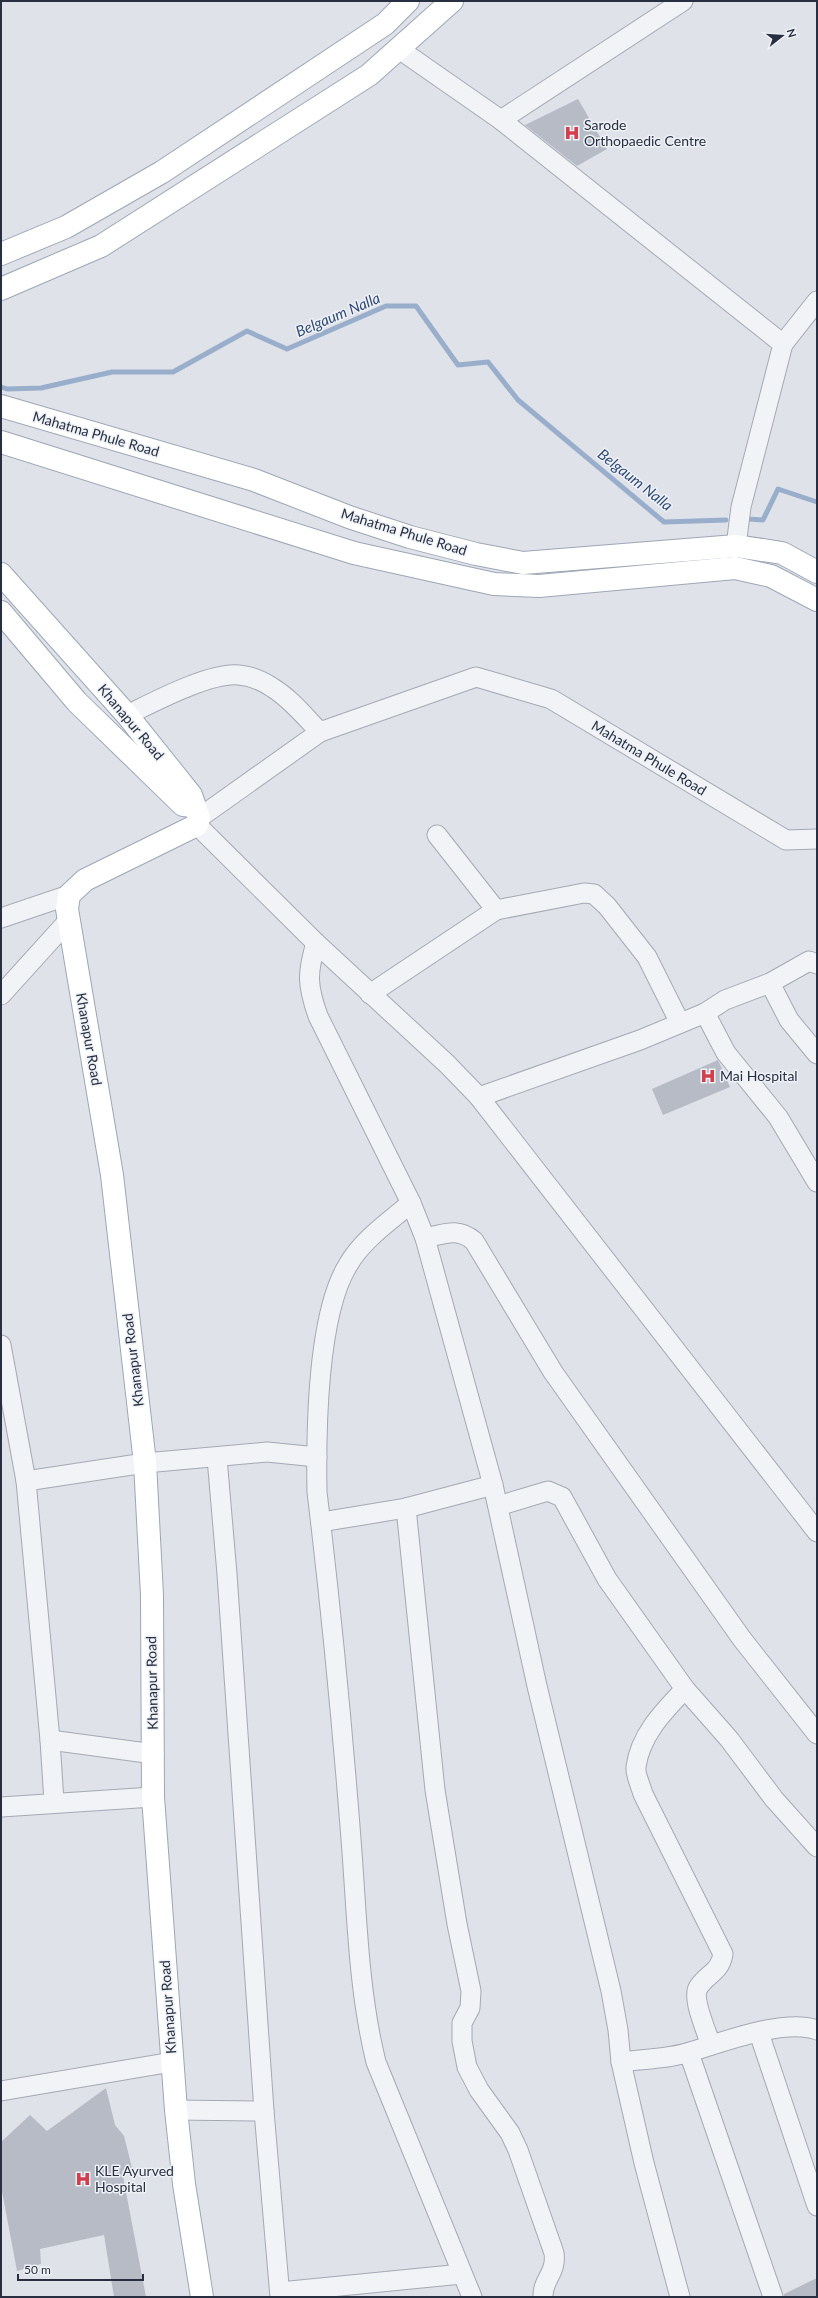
<svg xmlns="http://www.w3.org/2000/svg" width="818" height="2298" viewBox="0 0 818 2298" font-family="Lato,sans-serif">
	<style>
		.lines { fill: none; stroke-linecap: round; stroke-linejoin: round }
		.stream { stroke: #99aeca; stroke-width: 5 }
		.building { fill: #b6bbc6 }
		.minor-casing { stroke: #a4a9b3; stroke-width: 21 }
		.major-casing { stroke: #9ea6b5; stroke-width: 24 }
		.minor { stroke: #f2f3f7; stroke-width: 19 }
		.major { stroke: #fff; stroke-width: 22 }
		.labels { text-anchor: middle; stroke-width: 3; stroke-linejoin: round; paint-order: stroke }
		.poi-label { font-size: 14px; fill: #272f40; stroke: #eef1f6; text-anchor: start }
		.street-label { font-size: 14px; fill: #272f40; stroke: #eef1f6 }
		.water-label { font-size: 15px; font-style: italic; fill: #304b76; stroke: #eef1f6 }
	</style>
	<rect width="100%" height="100%" fill="#dfe2e9"/>
	<g class="lines">
		<g class="stream">
			<path d="M1,387L7,389L41,388L112,372H173L247,331L287,349L386,306H416L458,365L488,362L518,400L664,522L726,520"/>
			<path d="M748,519L763,520L778,489L817,502"/>
		</g>
	</g>
	<g class="building">
		<path d="M578,99L607,149L577,166L525,125Z"/>
		<path d="M718,1060L730,1087L663,1115L652,1089Z"/>
		<path d="M106,2088L115,2125L124,2136L132,2168L122,2171L146,2297H114L104,2235L40,2249L41,2264L17,2271L1,2186V2142L30,2115L47,2131Z"/>
		<path d="M817,2278V2297H784V2294Z"/>
	</g>
	<g class="lines">
		<g class="minor-casing">
			<g id="minor">
				<path d="M399,49L501,120L783,344L817,301"/>
				<path d="M501,120L683,1"/>
				<path d="M736,546L741,507L783,344"/>
				<path d="M127,715C154,702 210,672 239,675C251,676 263,681 273,688C291,699 305,717 320,732"/>
				<path d="M199,818L320,732L476,677L551,699L786,840L817,839"/>
				<path d="M197,825L316,943L447,1064L479,1097L817,1532"/>
				<path d="M437,835L496,910L584,893L594,894L607,906L647,957L680,1023"/>
				<path d="M1,918L69,895"/>
				<path d="M316,943C307,973 307,985 318,1016L411,1203L425,1238L493,1485L537,1686L611,1991L618,2030L621,2062L644,2163L680,2297"/>
				<path d="M770,983L789,1020L817,1054"/>
				<path d="M370,994L496,910"/>
				<path d="M1,995L68,921"/>
				<path d="M705,1013L726,1053L778,1117L817,1182"/>
				<path d="M479,1097L640,1040L705,1013L725,1000L770,983L809,961L817,964"/>
				<path d="M411,1203C389,1222 362,1240 348,1265C317,1315 316,1433 317,1492C331,1608 342,1723 351,1839C357,1914 358,1989 376,2062L472,2297"/>
				<path d="M425,1238C444,1234 458,1227 474,1241L553,1372L742,1639L817,1734"/>
				<path d="M1,1345L26,1481L50,1740L54,1802"/>
				<path d="M217,1458L227,1574L264,2111L280,2297"/>
				<path d="M26,1481L145,1463L267,1452L317,1457"/>
				<path d="M498,1506L548,1491L562,1497L607,1579L685,1689L729,1739L774,1799L817,1847"/>
				<path d="M406,1508L435,1790L457,1924L471,1991L470,2008L462,2023V2041L467,2067L479,2090L510,2133L518,2150L554,2253C557,2273 542,2280 543,2297"/>
				<path d="M321,1522L406,1508L493,1485"/>
				<path d="M685,1689C664,1711 640,1735 636,1767C635,1775 641,1786 643,1794L723,1954C720,1973 706,1974 698,1988C692,1999 707,2033 711,2045"/>
				<path d="M50,1740L154,1754"/>
				<path d="M1,1807L153,1797"/>
				<path d="M759,2033L817,2206"/>
				<path d="M689,2053L773,2297"/>
				<path d="M621,2062C643,2059 669,2059 690,2052C723,2042 785,2018 817,2030"/>
				<path d="M1,2091L172,2062"/>
				<path d="M176,2110L264,2111"/>
				<path d="M280,2292L462,2274"/>
			</g>
		</g>
		<g class="major-casing">
			<g id="major">
				<path d="M1,254L66,227L162,172L385,24L408,1"/>
				<path d="M1,289L101,246L369,75L452,1"/>
				<path d="M1,406L254,480L349,517L410,537L476,554L523,563L736,546L782,553L817,572"/>
				<path d="M1,442L354,553L494,584L539,586L735,568L771,576L817,600"/>
				<path d="M1,574L127,715L191,795L199,818L197,825L85,880L69,895L67,909L112,1175L145,1463L152,1595L153,1797L176,2110L184,2184L202,2297"/>
				<path d="M1,612L77,702L183,805L194,806"/>
			</g>
		</g>
		<use href="#minor" class="minor"/>
		<use href="#major" class="major"/>
	</g>
	<defs>
		<g id="hospital-bare" transform="scale(1.2)"><path d="M-5-5h3v3.5h4V-5h3V5h-3V1.5h-4V5h-3Z" fill="#d23f4c" stroke="#eef1f6" stroke-width="2.5" paint-order="stroke"/></g>
	</defs>
	<g fill-rule="evenodd">
		<use href="#hospital-bare" x="572" y="133"/>
		<use href="#hospital-bare" x="708" y="1076"/>
		<use href="#hospital-bare" x="83" y="2179"/>
	</g>
	<g class="labels">
		<g class="poi-label">
			<text x="584" y="130">Sarode<tspan x="584" dy="16">Orthopaedic Centre</tspan></text>
			<text x="720" y="1081">Mai Hospital</text>
			<text x="95" y="2176">KLE Ayurved<tspan x="95" dy="16">Hospital</tspan></text>
		</g>
		<g class="street-label">
			<text transform="translate(96 434) rotate(16)" y="5">Mahatma Phule Road</text>
			<text transform="translate(404 532) rotate(17)" y="5">Mahatma Phule Road</text>
			<text transform="translate(131 722) rotate(50)" y="5">Khanapur Road</text>
			<text transform="translate(649 758) rotate(31)" y="5">Mahatma Phule Road</text>
			<text transform="translate(89 1039) rotate(80)" y="5">Khanapur Road</text>
			<text transform="translate(133 1360) rotate(-97)" y="5">Khanapur Road</text>
			<text transform="translate(152 1683) rotate(-91)" y="5">Khanapur Road</text>
			<text transform="translate(168 2007) rotate(-94)" y="5">Khanapur Road</text>
		</g>
		<g class="water-label">
			<text transform="translate(338 315) rotate(-23)" y="5">Belgaum Nalla</text>
			<text transform="translate(635 480) rotate(38)" y="5">Belgaum Nalla</text>
		</g>
	</g>
	<rect width="818" height="2298" fill="none" stroke="#272f40" stroke-width="4"/>
	<g transform="translate(782 36) rotate(73)" stroke="#eef1f6" stroke-width="3" paint-order="stroke">
	<path d="M0-3L7 15L0 10L-7 15Z" fill="#272f40"/>
	<text y="-6" font-size="11" font-weight="bold" text-anchor="middle" fill="#272f40">N</text>
	</g>
	<path d="M18 2274v6h125v-6" fill="none" stroke="#272f40" stroke-width="2"/>
	<text x="24" y="2274" font-size="12" fill="#272f40" stroke="#eef1f6" stroke-width="3" paint-order="stroke">50 m</text>
</svg>
